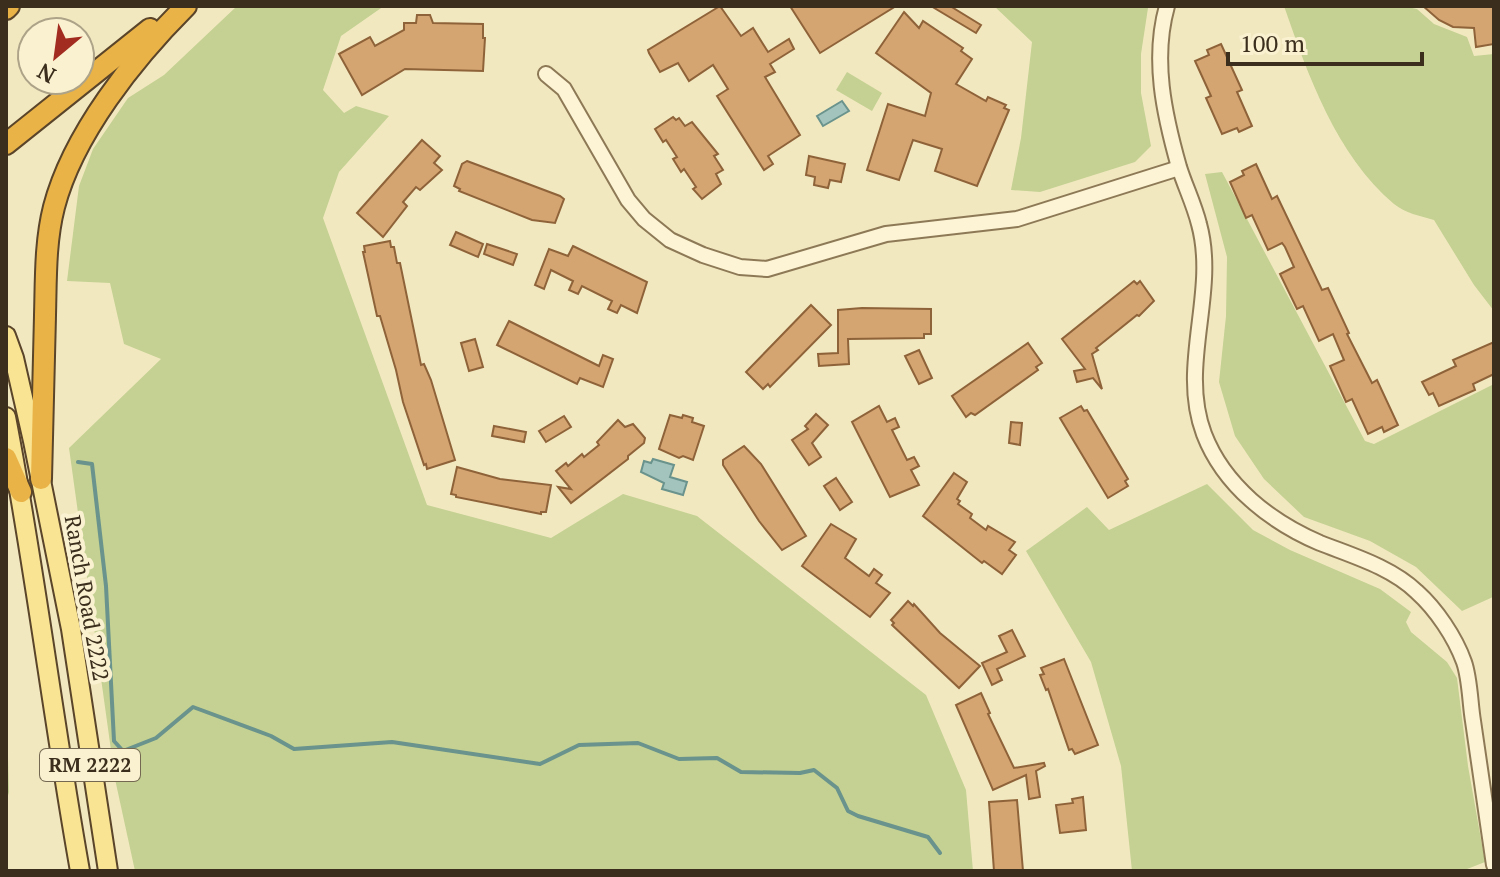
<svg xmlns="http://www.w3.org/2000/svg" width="1500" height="877" viewBox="0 0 1500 877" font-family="'PT Serif',serif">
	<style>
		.green { fill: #c4d192 }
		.water { fill: #a3c4bd; stroke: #69938c; stroke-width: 2 }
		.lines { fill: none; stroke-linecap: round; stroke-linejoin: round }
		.stream { stroke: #69938c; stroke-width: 4 }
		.building { fill: #d4a471; stroke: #8f6339; stroke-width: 2 }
		.minor-casing { stroke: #8d7956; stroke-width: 18 }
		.major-casing { stroke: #5a452a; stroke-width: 22 }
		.highway-casing { stroke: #5a452a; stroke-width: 24 }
		.minor { stroke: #fcf4d4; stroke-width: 14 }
		.major { stroke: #f9e493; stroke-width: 18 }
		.highway { stroke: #eab347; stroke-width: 20 }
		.labels { text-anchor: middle; stroke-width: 8; stroke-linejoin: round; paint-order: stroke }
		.shield { fill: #f9f1d0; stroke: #746852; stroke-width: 2 }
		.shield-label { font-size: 20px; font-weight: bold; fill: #3b2e1c }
		.street-label { font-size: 22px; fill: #3b2e1c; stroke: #f9f1d0 }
	</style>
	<rect width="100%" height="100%" fill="#f2e8c0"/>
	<g class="green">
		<path d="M237,6H384L341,36L323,90L344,113L356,106L389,116L339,172L323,218L427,505L551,538L623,494L697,516L926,695L966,790L973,871H135L115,779L69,448L161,359L124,344L110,283L67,281L79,186L93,149L128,98L164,75Z"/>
		<path d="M994,6H1141L1148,8L1141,54V93L1151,146L1135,162L1040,192L1011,190L1021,138L1032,42Z"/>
		<path d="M1284,6H1403L1417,9L1434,24L1467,37L1474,56L1494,54V311L1474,285L1434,220C1420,216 1405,213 1394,204C1336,155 1308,75 1284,6Z"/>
		<path d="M847,72L882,93L872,111L836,90Z"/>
		<path d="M1222,172L1365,441L1374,444L1494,384L1493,597L1462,611L1416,567L1370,541L1304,517L1264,479L1235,436L1219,382L1226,316L1227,257L1205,174Z"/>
		<path d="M1207,484L1253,530L1290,550L1380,589L1411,612L1406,622L1411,632L1447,662L1457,678L1468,766L1485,862L1462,871H1132L1121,766L1091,662L1026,551L1087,507L1109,530Z"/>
		<path d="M6,688L9,792L6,803Z"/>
	</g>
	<g class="water">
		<path d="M842,101L849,111L823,126L817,116Z"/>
		<path d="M653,459L674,465L670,477L687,482L683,495L662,489L664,483L641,472L644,461L651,463Z"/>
	</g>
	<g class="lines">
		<path class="stream" d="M78,462L92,464L106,586L114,741L123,751L156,738L193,707L271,736L294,749L392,742L540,764L579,745L638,743L679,759L717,758L741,772L800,773L814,770L837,788L848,811L858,816L928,837L940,853"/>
	</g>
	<g class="building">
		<path d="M720,6L741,36L753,28L768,52L789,39L794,49L770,64L775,72L765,77L800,135L768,156L773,164L764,170L717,96L728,89L713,65L689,81L678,63L660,72L649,53L648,50Z"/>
		<path d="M790,6H896L820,53Z"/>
		<path d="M931,6H950L981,25L976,33Z"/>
		<path d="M1423,6H1494V44L1476,47L1474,28L1453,27L1439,20Z"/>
		<path d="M904,12L919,28L923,21L963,48L961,51L972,59L956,84L986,101L988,97L1006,105L1004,108L1009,110L977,186L935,171L942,149L913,140L899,180L867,170L888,104L925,116L931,93L876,53Z"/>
		<path d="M417,15H430L433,23L483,24V38H485L483,71L405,69L362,95L339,54L370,37L375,46L404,30V23H416Z"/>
		<path d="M1221,44L1242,90L1237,92L1252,126L1239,132L1237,128L1222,134L1206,98L1211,96L1195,61L1209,55L1207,50Z"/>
		<path d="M673,117L676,120L679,118L685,126L692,122L718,154L714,156L723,170L716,174L721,184L702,199L693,189L696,187L684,169L681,172L673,159L677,157L666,140L663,142L655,129Z"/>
		<path d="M422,140L440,156L434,163L442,170L420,190L416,187L403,202L407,206L383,237L357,213Z"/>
		<path d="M809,156L845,164L841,182L830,180L828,188L814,185L815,177L806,175Z"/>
		<path d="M467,161L560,196L564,199L555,223L532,220L459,191L460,189L454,186L462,164Z"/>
		<path d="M1256,164L1272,199L1277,196L1322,290L1328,288L1349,333L1347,334L1372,383L1377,380L1398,425L1384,432L1382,427L1368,434L1352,399L1346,402L1330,366L1344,360L1333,334L1319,341L1303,306L1297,309L1280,274L1294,267L1285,247L1282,243L1268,250L1252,215L1246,218L1230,182L1244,175L1242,171Z"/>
		<path d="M456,232L483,244L478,257L450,245Z"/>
		<path d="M390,241L391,247H394L397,263H400L421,365L424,364L431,380L455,460L427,469L426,464L424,465L403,402L396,370L380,316H377L363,252H365L364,246Z"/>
		<path d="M487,244L517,254L513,265L484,254Z"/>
		<path d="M573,246L647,282L637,313L621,305L617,313L608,309L612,301L582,286L578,294L569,290L573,281L551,270L544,289L535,285L549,249L568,256Z"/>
		<path d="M1134,281L1137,284L1140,281L1154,301L1139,316L1137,315L1096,348L1098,350L1092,354L1102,389L1093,378L1077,382L1074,371L1085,369L1062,339Z"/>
		<path d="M811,305L831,325L770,387L768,384L763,389L746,372Z"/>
		<path d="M862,308L931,309V334H924V338L848,339L849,364L819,366L818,354L838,353V310Z"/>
		<path d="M509,321L599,366L603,355L613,359L603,387L580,378L577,384L497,345Z"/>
		<path d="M475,339L483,367L469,371L461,343Z"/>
		<path d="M1494,342V374L1473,384L1475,390L1439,406L1433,393L1429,395L1422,382L1456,366L1453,360Z"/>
		<path d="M1028,343L1042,363L1036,367L1038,370L975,415L971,413L966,417L952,396Z"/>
		<path d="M919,350L932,378L919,384L905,356Z"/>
		<path d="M879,406L887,422L895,418L899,427L892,430L907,460L914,457L919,466L911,470L919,485L890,497L852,422Z"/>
		<path d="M1081,406L1084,411L1087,410L1128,479L1125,481L1128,486L1108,498L1060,418Z"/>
		<path d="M816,414L828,425L812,443L821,457L809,465L792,440L808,429L805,426Z"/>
		<path d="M670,415L682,418L683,415L693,418L692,422L704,426L693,460L683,456L679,458L659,449Z"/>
		<path d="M564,416L571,427L546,442L539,431Z"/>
		<path d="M618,420L625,427L633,424L645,438L644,443L628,456V459L571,503L558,487L571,489L556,471L566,463L568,466L582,454L584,457L599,445L597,442Z"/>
		<path d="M1011,422L1022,423L1020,445L1009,443Z"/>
		<path d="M494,426L526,432L524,442L492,436Z"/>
		<path d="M744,446L761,464L806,536L782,550L759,521L723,465V460Z"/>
		<path d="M457,467L500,479L551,485L546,512H541V514L456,497V495L451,494Z"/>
		<path d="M954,473L967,482L957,499L960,501L958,504L972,514L970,518L986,530L988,526L1015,542L1009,550L1016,555L1002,574L984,561L982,563L923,516Z"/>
		<path d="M836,478L852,502L840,510L824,486Z"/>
		<path d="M831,524L856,539L845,558L869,576L874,569L882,575L876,583L890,593L870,617L802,566Z"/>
		<path d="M908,601L913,606L914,604L940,633L980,666L959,688L892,625L894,623L891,620Z"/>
		<path d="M1012,630L1025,656L997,669L1002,680L992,685L982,663L1007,652L999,636Z"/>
		<path d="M1064,659L1098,745L1075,754L1072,749L1069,750L1048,689L1046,690L1040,675L1044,674L1041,668Z"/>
		<path d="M981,693L990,713L988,714L1014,768L1044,763L1045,766L1036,771L1040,797L1029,799L1026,775L993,790L956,705Z"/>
		<path d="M1083,797L1086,830L1060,833L1056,805L1073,803L1072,799Z"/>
		<path d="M1017,800L1023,871H994L989,802Z"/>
	</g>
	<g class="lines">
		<g class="minor-casing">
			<g id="minor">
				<path d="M1167,6C1152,59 1164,114 1179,167C1185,186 1194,204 1199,224C1218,293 1178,365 1204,434C1224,486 1271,522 1320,543C1353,556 1391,567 1417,592C1436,609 1455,637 1464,662C1470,679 1470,703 1473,721C1480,769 1487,817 1494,865"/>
				<path d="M546,74L564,89L628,200L644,219L670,240L703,255L740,267L767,269L886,234L1017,219L1179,168"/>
			</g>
		</g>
		<g class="major-casing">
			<g id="major">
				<path d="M6,336L14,358L33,441L71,629L108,871"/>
				<path d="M6,417C35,568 53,720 80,871"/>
			</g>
		</g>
		<g class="highway-casing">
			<g id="highway">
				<path d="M6,9L9,6"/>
				<path d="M6,144L150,29"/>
				<path d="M6,458L21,492"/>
				<path d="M41,479C42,425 44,370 45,315C46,280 45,242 54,207C73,134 134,58 186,6"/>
			</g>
		</g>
		<use href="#minor" class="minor"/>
		<use href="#major" class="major"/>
		<use href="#highway" class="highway"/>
	</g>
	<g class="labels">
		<rect class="shield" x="40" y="749" width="100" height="32" rx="6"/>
		<g class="shield-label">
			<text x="90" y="772">RM 2222</text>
		</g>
		<g class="street-label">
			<text transform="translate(87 598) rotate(80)" y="8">Ranch Road 2222</text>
		</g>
	</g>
	<rect width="1500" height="877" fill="none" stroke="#3b2e1c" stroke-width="16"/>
	<g transform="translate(56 56) rotate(209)"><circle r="38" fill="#f9f1d0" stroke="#ada388" stroke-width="2"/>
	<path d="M0-6L14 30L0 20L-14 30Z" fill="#a22c20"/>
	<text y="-12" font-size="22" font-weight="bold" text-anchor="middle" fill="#3b2e1c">N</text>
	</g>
	<path d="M1228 52v12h194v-12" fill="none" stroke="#3b2e1c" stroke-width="4"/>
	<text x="1240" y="52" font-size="24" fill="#3b2e1c" stroke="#f9f1d0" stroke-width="6" paint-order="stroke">100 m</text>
</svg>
